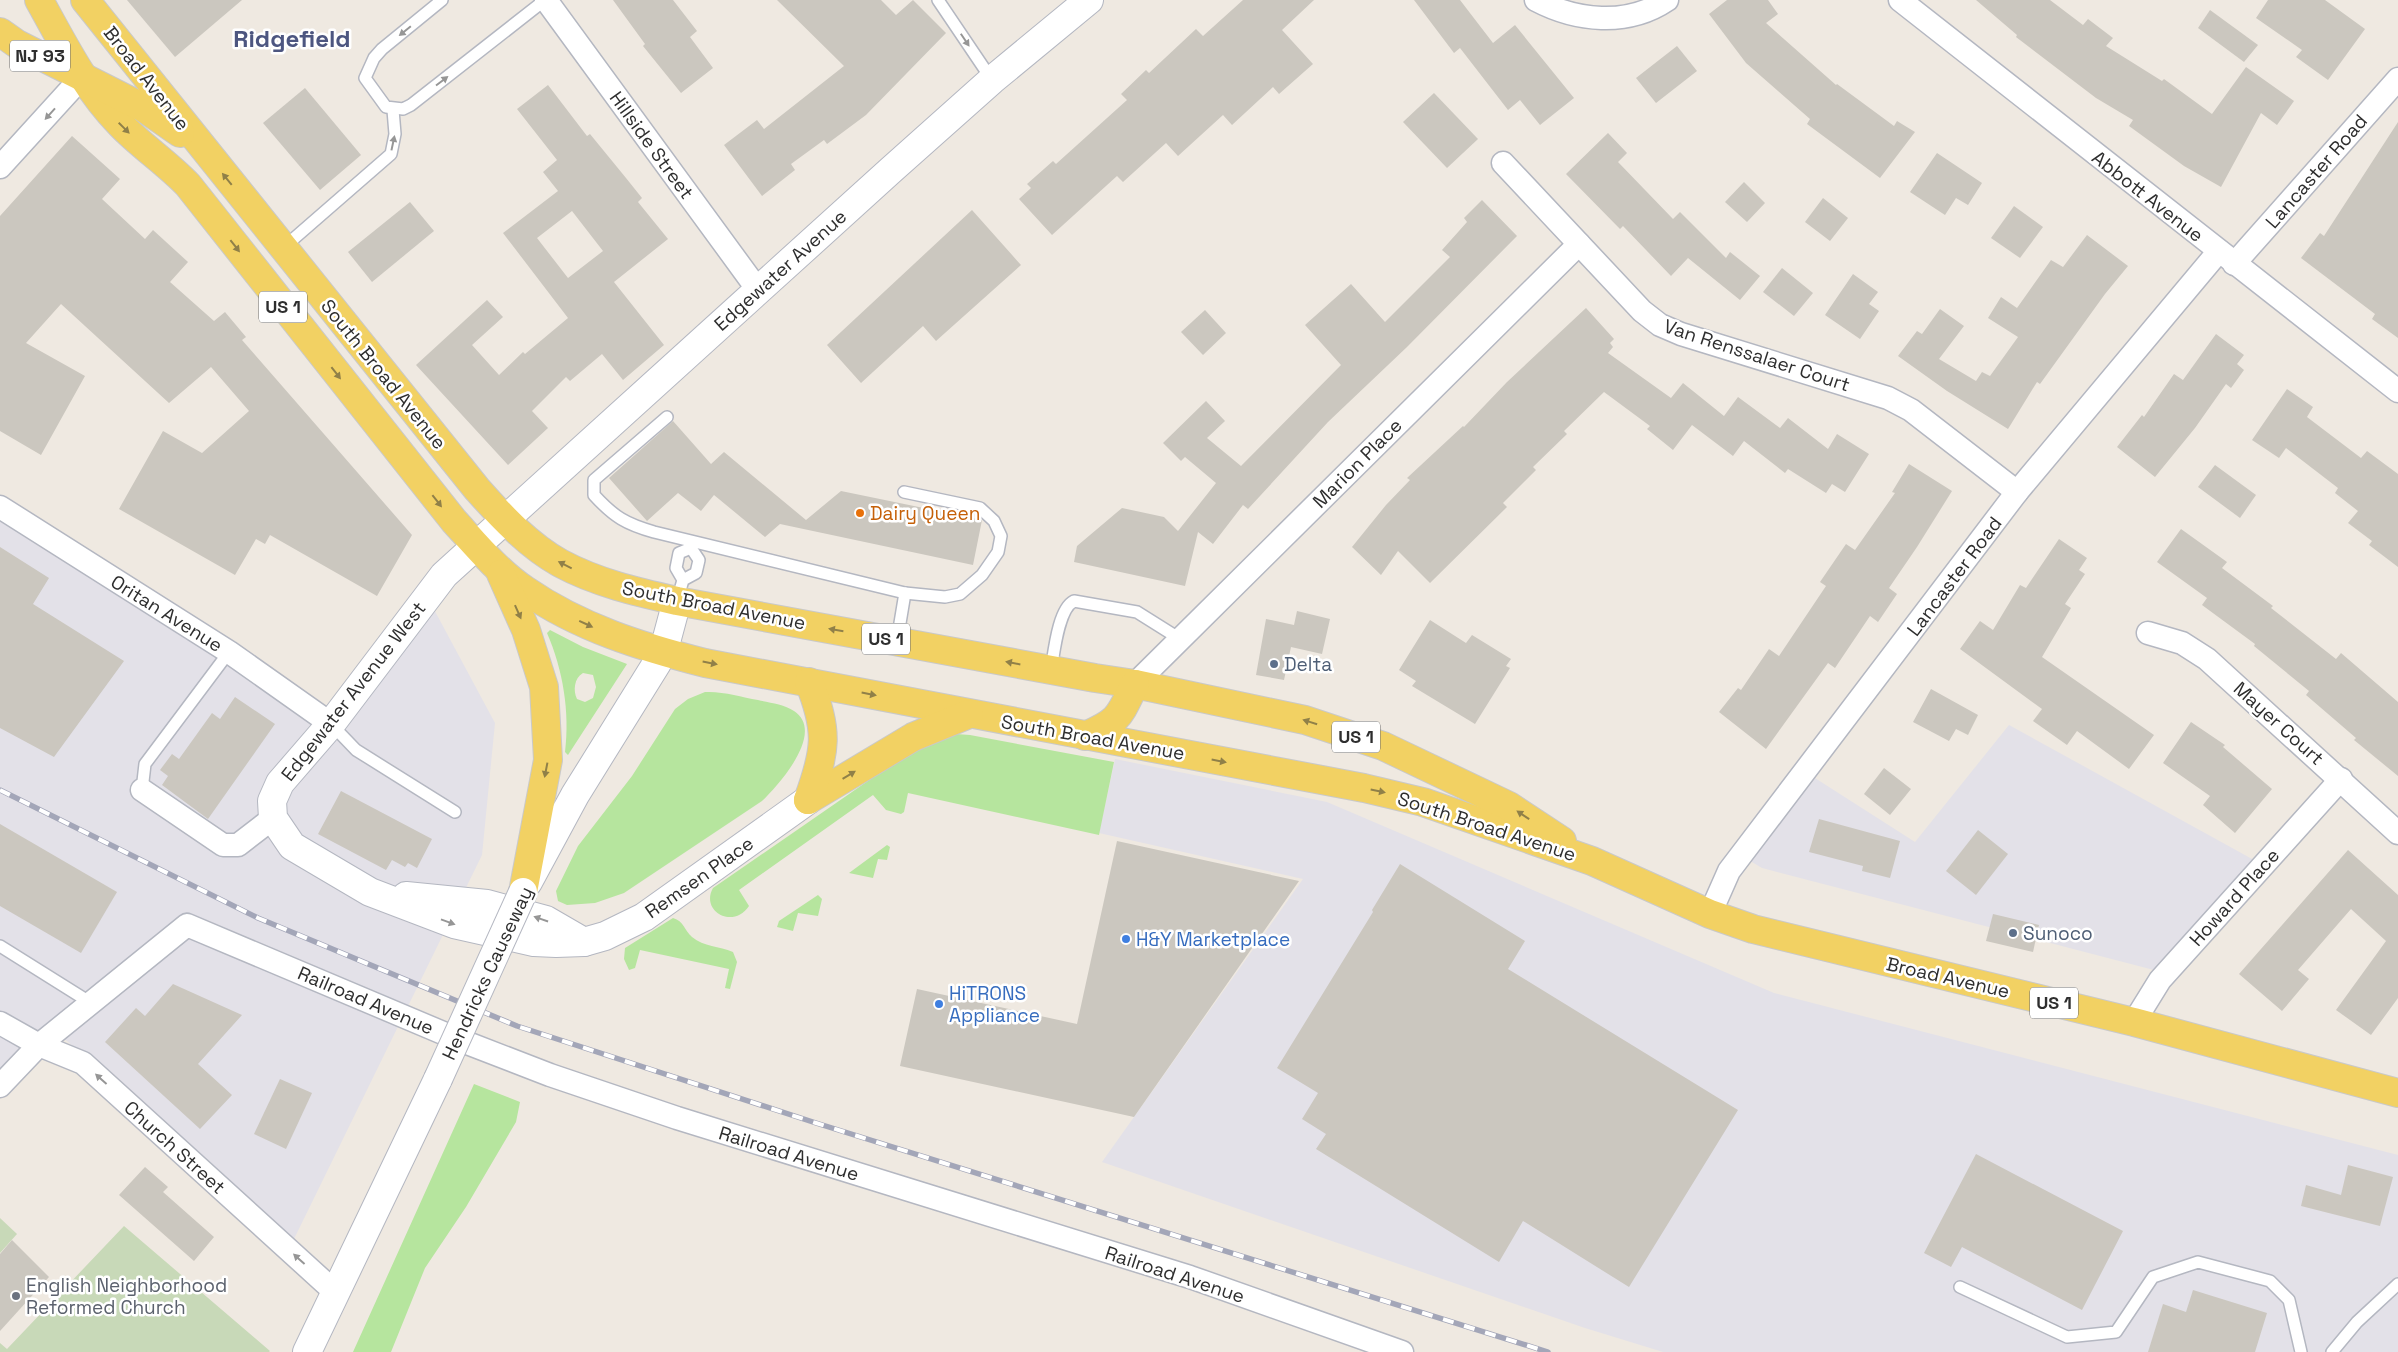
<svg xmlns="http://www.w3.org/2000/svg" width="2398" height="1352" viewBox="0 0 2398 1352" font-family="'Space Grotesk',sans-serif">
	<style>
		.industrial { fill: #e3e1e8 }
		.green { fill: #b6e59e; fill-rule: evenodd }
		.cemetery { fill: #c8d9b8 }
		.building { fill: #cbc7bf; fill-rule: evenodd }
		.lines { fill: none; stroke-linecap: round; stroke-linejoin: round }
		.lane-casing { stroke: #b4b7c1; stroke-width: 14 }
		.street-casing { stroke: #b4b7c1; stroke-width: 25 }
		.secondary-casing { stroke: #b4b7c1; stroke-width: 30 }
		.primary-casing { stroke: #c9c9c9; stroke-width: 30 }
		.lane { stroke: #fff; stroke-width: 11 }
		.street { stroke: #fff; stroke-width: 22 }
		.secondary { stroke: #fff; stroke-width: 28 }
		.primary { stroke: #f2d163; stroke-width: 28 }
		.rail-casing { stroke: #a3a6b8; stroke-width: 5.5 }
		.rail { stroke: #fff; stroke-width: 4; stroke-dasharray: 11; stroke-linecap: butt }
		.secondary-bridge-casing { stroke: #b4b7c1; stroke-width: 30; stroke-linecap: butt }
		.secondary-bridge { stroke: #fff; stroke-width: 28 }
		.oneway { fill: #969696 }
		.oneway2 { fill: #908048 }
		.food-dot { fill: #e8710a; stroke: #fff; stroke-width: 2 }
		.service-dot { fill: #5c6f8a; stroke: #fff; stroke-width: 2 }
		.shop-dot { fill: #3f7fe0; stroke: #fff; stroke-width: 2 }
		.worship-dot { fill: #6b7280; stroke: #fff; stroke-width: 2 }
		.labels { text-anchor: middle; stroke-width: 5; stroke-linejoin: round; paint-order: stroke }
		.shield { fill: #fff; stroke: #6d6d6d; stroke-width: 1 }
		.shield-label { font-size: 18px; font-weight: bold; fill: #2e2e2e }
		.street-label { font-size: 19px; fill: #2e2e2e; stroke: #fff }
		.food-label { font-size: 19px; fill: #c56008; stroke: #fff; text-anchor: start }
		.service-label { font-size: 19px; fill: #4e5e75; stroke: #fff; text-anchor: start }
		.shop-label { font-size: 19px; fill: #366cbe; stroke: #fff; text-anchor: start }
		.worship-label { font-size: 19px; fill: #5b616d; stroke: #fff; text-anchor: start }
		.district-label { font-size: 24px; font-weight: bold; fill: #4d5680; stroke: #fff }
	</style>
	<rect width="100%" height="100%" fill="#efe9e1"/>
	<g class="industrial">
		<path d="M0,504L340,719L430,602L495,723L482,855L294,1239L60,1035L0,1094Z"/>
		<path d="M2009,725L2263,865L2173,975L1762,868L1740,855L1804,771L1915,842Z"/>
		<path d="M1115,759L1327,802L1774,993L2398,1155V1352H1663L1585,1328L1102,1162L1303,879L1099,833Z"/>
	</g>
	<g class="green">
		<path d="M550,630L583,647L627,664L568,755L565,752C570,712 563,670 547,633ZM583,673L593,675L596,687L593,698L585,702L577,699C573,691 574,678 583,673Z"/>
		<path d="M705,692C723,691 741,697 758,700C770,703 784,704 794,711C826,732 779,785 762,801L624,893L595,903L567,905L558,901L556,891L578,846L632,776L675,709L688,699Z"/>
		<path d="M956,734L970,735L1114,762L1099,835L908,793L904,812L901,814L886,810L873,795L739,890L749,906C733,930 700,911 713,888L917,747L941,737Z"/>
		<path d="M887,845L890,847L887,860L878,859L873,878L849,873Z"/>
		<path d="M818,895L822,899L818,916L798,913L793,931L777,927L779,921Z"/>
		<path d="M673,918C684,921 684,930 692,937C704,947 719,946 733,952L737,962L730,989L725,988L729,969L640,950L635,968L629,970L624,959L625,948Z"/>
		<path d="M474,1084L520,1102L516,1122L466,1207L425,1268L391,1352H353Z"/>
	</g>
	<g class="cemetery">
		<path d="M0,1218L17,1234L0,1253Z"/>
		<path d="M124,1226L270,1351L269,1352H0V1343L7,1349Z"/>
	</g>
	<g class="building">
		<path d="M127,0H242L175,57Z"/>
		<path d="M613,0H673L697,31L690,37L713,68L681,93L643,46L645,44Z"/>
		<path d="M777,0H881L896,15L913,0L946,33L866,115L827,144L824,140L791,164L795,170L762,196L724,145L757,120L764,129L844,66Z"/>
		<path d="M1243,0H1314L1282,30L1313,64L1279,94L1273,87L1232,125L1223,115L1178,156L1166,143L1123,182L1117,176L1052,235L1019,199L1031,188L1027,184L1053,161L1056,164L1127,100L1121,94L1146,70L1149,73L1196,29L1203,36Z"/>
		<path d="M1414,0H1460L1493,43L1515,25L1574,98L1540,125L1520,100L1508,110L1460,48L1454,53Z"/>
		<path d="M1727,0H1768L1778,14L1766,23L1836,85L1837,84L1894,126L1897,121L1915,132L1880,178L1807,124L1810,119L1746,63L1709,14Z"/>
		<path d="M1976,0H2050L2083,25L2088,19L2113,38L2106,46L2162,81L2164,79L2212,114L2246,67L2294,101L2277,125L2261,113L2221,187L2184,166L2129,126L2133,120L2096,98L2016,37L2017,35Z"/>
		<path d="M2268,0H2325L2365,29L2328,80L2296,57L2302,50L2256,18Z"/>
		<path d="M2210,10L2258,45L2244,62L2198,28Z"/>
		<path d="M1677,46L1697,71L1656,103L1636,78Z"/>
		<path d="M548,85L587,136L590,134L626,178L642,198L638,202L668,239L614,282L664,345L623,380L602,354L570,381L566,377L532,411L548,428L508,465L416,365L487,300L503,317L472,345L499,375L523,352L525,354L568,318L503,233L558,191L543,172L557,160L517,109ZM572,211L603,251L568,278L537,238Z"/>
		<path d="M305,88L361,155L320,190L263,123Z"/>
		<path d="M1434,93L1478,139L1447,168L1403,122Z"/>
		<path d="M2398,122V338L2372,319L2375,314L2301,258L2320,233L2324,236Z"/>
		<path d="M1608,133L1627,153L1618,162L1673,219L1680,212L1726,258L1730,252L1760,276L1740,300L1688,258L1671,276L1623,226L1620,229L1566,174Z"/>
		<path d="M72,136L120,179L102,199L145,239L153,230L188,262L170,282L214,321L225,312L246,337L242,340L412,535L377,596L270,535L265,544L256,539L235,575L119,509L163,431L202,453L249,411L211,367L169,403L61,304L26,343L85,376L41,455L0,431V216Z"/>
		<path d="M1937,153L1982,183L1968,205L1956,198L1945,215L1910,192Z"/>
		<path d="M1744,182L1765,203L1747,222L1725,202Z"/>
		<path d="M1823,198L1848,218L1830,241L1805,222Z"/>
		<path d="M1482,200L1517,236L1407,347L1328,422L1248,509L1243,505L1213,544L1198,532L1185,586L1074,562L1077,546L1122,508L1164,517L1178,531L1216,483L1185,457L1181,461L1163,443L1206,401L1225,421L1207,438L1241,466L1341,365L1305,325L1351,284L1385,322L1450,257L1442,250L1467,222L1464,218Z"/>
		<path d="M410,202L434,231L372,282L348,252Z"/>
		<path d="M2014,206L2043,227L2020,258L1991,238Z"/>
		<path d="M972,210L1021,265L936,341L923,326L861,383L827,345Z"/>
		<path d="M2087,235L2128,266L2105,294L2040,384L2037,382L2008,429L1947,391L1898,356L1917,331L1922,334L1940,309L1964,326L1939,359L1976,381L1982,372L1990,376L2018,337L1988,318L2001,297L2017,308L2051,260L2063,267Z"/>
		<path d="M1782,268L1813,293L1794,316L1763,292Z"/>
		<path d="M1853,274L1878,292L1869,304L1879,311L1860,339L1825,315Z"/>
		<path d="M1586,308L1614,339L1610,343L1613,347L1608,353L1671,398L1683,383L1724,416L1738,397L1780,428L1788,418L1828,449L1837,434L1869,454L1845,492L1832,484L1826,493L1788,469L1785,473L1744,441L1733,456L1692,425L1673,450L1647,429L1650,426L1604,392L1564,431L1567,434L1533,467L1536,470L1503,503L1507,507L1430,583L1398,551L1381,575L1352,547L1386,505L1410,480L1407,478L1463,426L1464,427L1507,382Z"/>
		<path d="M1205,310L1226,333L1203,355L1181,332Z"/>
		<path d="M2216,334L2244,355L2237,364L2244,370L2231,388L2226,384L2195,428L2155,477L2117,447L2142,415L2144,417L2174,374L2183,380Z"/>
		<path d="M2287,389L2313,407L2307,417L2361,458L2367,451L2398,474V567L2369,545L2372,541L2348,523L2358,511L2335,493L2338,488L2286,448L2279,458L2252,440Z"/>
		<path d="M673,421L711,464L724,452L806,520L841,491L982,520L973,565L780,524L765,537L714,495L701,511L678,493L647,521L609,478Z"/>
		<path d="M1909,464L1952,491L1917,547L1889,588L1897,594L1878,622L1870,616L1835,668L1828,663L1766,749L1719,712L1738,688L1741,690L1769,649L1779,656L1826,586L1820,582L1846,544L1855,550L1895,493L1892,492Z"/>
		<path d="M2215,465L2256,495L2240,518L2198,487Z"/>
		<path d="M2181,529L2227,562L2222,568L2273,606L2271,608L2336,659L2341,653L2398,702V776L2354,740L2356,738L2306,695L2309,691L2254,646L2255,644L2202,605L2207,598L2157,562Z"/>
		<path d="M2059,539L2087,558L2079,570L2085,574L2065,604L2071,608L2042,657L2154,735L2129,769L2077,731L2067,745L2033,721L2042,709L1960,649L1980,621L1993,630L2020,585L2026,588Z"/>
		<path d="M0,547L49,578L33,604L124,661L54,757L0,728Z"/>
		<path d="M1297,611L1330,619L1322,654L1291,647L1284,680L1256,675L1266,619L1294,625Z"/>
		<path d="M1430,620L1466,643L1472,635L1511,659L1506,666L1510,668L1475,724L1412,686L1416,681L1399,670Z"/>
		<path d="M1931,689L1978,715L1968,735L1956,729L1949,741L1913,722Z"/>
		<path d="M235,697L275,724L208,819L162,785L168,776L160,770L172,754L179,759L212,713L220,719Z"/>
		<path d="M2191,722L2225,745L2223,747L2272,789L2235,833L2203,805L2210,796L2163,763Z"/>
		<path d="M1884,768L1911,789L1890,815L1864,794Z"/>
		<path d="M341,791L432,839L417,868L408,863L405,867L392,860L386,870L318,834Z"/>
		<path d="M1819,819L1900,841L1890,878L1862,871L1863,866L1809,852Z"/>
		<path d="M0,824L117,892L81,953L0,906Z"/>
		<path d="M1978,830L2008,854L1976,895L1946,871Z"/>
		<path d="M1117,841L1299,881L1134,1117L900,1066L917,989L1077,1024Z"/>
		<path d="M2348,850L2398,895V998L2371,1035L2336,1010L2386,941L2351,909L2298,970L2309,979L2282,1011L2239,974Z"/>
		<path d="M1400,864L1525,941L1508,969L1738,1110L1629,1287L1523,1221L1499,1262L1316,1149L1326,1134L1302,1119L1318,1093L1277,1068L1373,912L1372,910Z"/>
		<path d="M1993,914L2039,925L2033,952L1986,941Z"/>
		<path d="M173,984L242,1015L198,1064L232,1095L200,1129L105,1042L136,1008L145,1016Z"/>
		<path d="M280,1079L312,1093L286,1149L254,1134Z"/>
		<path d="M1976,1154L2123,1231L2082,1310L1962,1247L1951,1267L1924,1253Z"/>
		<path d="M2348,1165L2393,1177L2380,1226L2301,1206L2306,1185L2341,1195Z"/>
		<path d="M145,1167L168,1187L163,1192L214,1237L194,1261L119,1195Z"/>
		<path d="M12,1240L49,1277L0,1331V1254Z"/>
		<path d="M2193,1290L2267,1313L2255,1352H2148L2163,1304L2186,1312Z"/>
	</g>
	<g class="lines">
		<g class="lane-casing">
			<g id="lane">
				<path d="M442,0L382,49L374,58L365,78L386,107L403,109L411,105L545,0"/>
				<path d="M938,0L992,80"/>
				<path d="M283,248L391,154L395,134L393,110"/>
				<path d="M667,417L594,480V495C614,517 626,524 654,532L905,593L945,597L960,594L982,575L998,552L1001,536L994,521L980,508L904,492"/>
				<path d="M677,601L683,580L676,568L679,553L691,548L699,560L696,573L683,580"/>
				<path d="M897,641L905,593"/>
				<path d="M1051,670C1054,653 1058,609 1074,601L1137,612L1180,639"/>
				<path d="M331,724L356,750L455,812"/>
				<path d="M142,790L145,764L229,652"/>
				<path d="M0,946L91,1003"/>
				<path d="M1960,1287L2067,1337L2116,1332L2153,1277L2198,1262L2270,1281L2289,1300L2301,1352"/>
				<path d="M2332,1352L2357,1322L2398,1284"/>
			</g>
		</g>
		<g class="street-casing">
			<g id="street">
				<path d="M546,0L758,290"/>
				<path d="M1536,0C1576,21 1627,27 1667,0"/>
				<path d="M1900,0L2398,391"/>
				<path d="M1503,163L1642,311L1660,325L1681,334L1888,398L1911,410L2017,492"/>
				<path d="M0,167L82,77"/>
				<path d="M2234,264L2398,79"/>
				<path d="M0,507L229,652L331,724"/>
				<path d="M2148,633L2182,643L2207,659L2398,833"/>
				<path d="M1135,684L1579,244"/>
				<path d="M142,790L223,845H238L273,818"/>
				<path d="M1710,914L1729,871L2017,492L2219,251"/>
				<path d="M2134,1022L2160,980L2341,779"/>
				<path d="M0,1023L39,1045L83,1063L335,1292"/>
				<path d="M0,1086L39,1045L187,925L462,1041L550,1075L677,1118L1190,1277L1402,1352"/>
			</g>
		</g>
		<g class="secondary-casing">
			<g id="secondary">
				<path d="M808,800L644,917L605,936L584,942L556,943L534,942L454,924L370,892L292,846L273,818L272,801L280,783L331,724L444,575L891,170L992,80L1089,0"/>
				<path d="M528,882L575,795L657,663L666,642L677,601"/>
				<path d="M406,896L487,904L546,920L584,942"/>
				<path d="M307,1352L438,1079"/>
			</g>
		</g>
		<g class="primary-casing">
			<g id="primary">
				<path d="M39,0C63,43 85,88 120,124C141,146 167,163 188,185L454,521C476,545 498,572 525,590C580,628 642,647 705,663L1364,788L1423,802L1592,861L1710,914L1753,929L2134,1022L2398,1093"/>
				<path d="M85,0L477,489C501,516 528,545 560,563C597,583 637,592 677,601L1095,678L1135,684L1305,720L1383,746L1509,806L1562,841"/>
				<path d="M0,32L17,44L144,108L180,133"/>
				<path d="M501,574L526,630L544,687L548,760L523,892"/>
				<path d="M1085,736C1120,721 1119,716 1135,684"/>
				<path d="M808,800L913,737L969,714"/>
				<path d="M808,800C826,751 829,731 809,682"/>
			</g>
		</g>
		<use href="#lane" class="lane"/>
		<use href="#street" class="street"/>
		<use href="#secondary" class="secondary"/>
		<use href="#primary" class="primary"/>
		<g class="rail-casing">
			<path id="rail" d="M0,790L258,918L517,1026L816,1123L1548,1352"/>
		</g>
		<use href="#rail" class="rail"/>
		<g class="secondary-bridge-casing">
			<path id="secondary-bridge" d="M438,1079L523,892"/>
		</g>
		<use href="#secondary-bridge" class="secondary-bridge"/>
	</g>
	<defs><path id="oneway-solid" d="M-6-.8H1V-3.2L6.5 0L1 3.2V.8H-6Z" transform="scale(1.25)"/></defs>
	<g class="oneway">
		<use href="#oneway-solid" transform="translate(405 31) rotate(141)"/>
		<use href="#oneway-solid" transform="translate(965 40) rotate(56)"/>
		<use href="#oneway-solid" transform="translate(442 81) rotate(-37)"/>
		<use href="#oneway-solid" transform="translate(50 114) rotate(132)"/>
		<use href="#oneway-solid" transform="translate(393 143) rotate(-78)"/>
		<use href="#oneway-solid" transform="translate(541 919) rotate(-161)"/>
		<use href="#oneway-solid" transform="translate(448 922) rotate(20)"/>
		<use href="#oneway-solid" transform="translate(101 1079) rotate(-138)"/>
		<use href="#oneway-solid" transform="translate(299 1259) rotate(-138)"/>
	</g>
	<g class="oneway2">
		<use href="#oneway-solid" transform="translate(124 128) rotate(45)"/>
		<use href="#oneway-solid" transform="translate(227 179) rotate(-129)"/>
		<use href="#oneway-solid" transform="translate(235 246) rotate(52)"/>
		<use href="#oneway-solid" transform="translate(336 373) rotate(52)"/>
		<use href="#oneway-solid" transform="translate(437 501) rotate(52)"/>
		<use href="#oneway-solid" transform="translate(565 565) rotate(-153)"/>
		<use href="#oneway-solid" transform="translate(518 612) rotate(66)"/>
		<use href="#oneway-solid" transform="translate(586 624) rotate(25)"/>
		<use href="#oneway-solid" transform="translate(836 630) rotate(-170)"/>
		<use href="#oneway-solid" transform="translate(710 663) rotate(11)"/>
		<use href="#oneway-solid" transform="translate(1013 663) rotate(-169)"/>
		<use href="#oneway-solid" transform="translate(869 694) rotate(11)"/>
		<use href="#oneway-solid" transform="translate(1310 722) rotate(-162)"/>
		<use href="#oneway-solid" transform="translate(1219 761) rotate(11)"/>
		<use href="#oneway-solid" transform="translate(546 770) rotate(101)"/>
		<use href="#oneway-solid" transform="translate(849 775) rotate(-31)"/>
		<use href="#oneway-solid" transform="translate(1378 791) rotate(12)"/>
		<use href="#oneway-solid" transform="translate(1523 815) rotate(-146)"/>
	</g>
	<circle class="food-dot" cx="860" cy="513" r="5"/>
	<g class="service-dot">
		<circle cx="1274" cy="664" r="5"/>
		<circle cx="2013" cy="933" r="5"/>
	</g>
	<g class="shop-dot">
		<circle cx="1126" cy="939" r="5"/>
		<circle cx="939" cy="1004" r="5"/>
	</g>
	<circle class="worship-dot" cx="16" cy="1296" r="5"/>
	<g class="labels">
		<g class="shield">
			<rect x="10" y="40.5" width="60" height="31" rx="4"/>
			<rect x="259" y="291.5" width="48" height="31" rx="4"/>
			<rect x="862" y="623.5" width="48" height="31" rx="4"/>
			<rect x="1332" y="721.5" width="48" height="31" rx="4"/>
			<rect x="2030" y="987.5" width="48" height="31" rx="4"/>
		</g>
		<g class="shield-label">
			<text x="40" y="62">NJ 93</text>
			<text x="283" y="313">US 1</text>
			<text x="886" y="645">US 1</text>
			<text x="1356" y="743">US 1</text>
			<text x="2054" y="1009">US 1</text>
		</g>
		<g class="street-label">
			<text transform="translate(147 78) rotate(52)" y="7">Broad Avenue</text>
			<text transform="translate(652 145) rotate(54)" y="7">Hillside Street</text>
			<text transform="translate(2316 171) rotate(-49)" y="7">Lancaster Road</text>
			<text transform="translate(2148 196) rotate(38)" y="7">Abbott Avenue</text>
			<text transform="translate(780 270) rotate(-42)" y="7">Edgewater Avenue</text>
			<text transform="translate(1757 355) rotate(18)" y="7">Van Renssalaer Court</text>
			<text transform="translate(384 374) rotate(51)" y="7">South Broad Avenue</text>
			<text transform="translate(1357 463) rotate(-45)" y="7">Marion Place</text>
			<text transform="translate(1954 576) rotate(-53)" y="7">Lancaster Road</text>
			<text transform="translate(714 605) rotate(11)" y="7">South Broad Avenue</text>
			<text transform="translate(167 613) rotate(32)" y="7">Oritan Avenue</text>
			<text transform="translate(353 691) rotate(-52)" y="7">Edgewater Avenue West</text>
			<text transform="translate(2279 723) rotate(42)" y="7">Mayer Court</text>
			<text transform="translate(1093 737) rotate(10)" y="7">South Broad Avenue</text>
			<text transform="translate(1487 826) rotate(18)" y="7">South Broad Avenue</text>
			<text transform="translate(699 877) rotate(-35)" y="7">Remsen Place</text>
			<text transform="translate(2234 897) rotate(-48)" y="7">Howard Place</text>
			<text transform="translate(487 973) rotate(-65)" y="7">Hendricks Causeway</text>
			<text transform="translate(1948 977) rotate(13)" y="7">Broad Avenue</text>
			<text transform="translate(366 1000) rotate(23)" y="7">Railroad Avenue</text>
			<text transform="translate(175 1147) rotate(42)" y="7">Church Street</text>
			<text transform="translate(789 1153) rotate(17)" y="7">Railroad Avenue</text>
			<text transform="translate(1175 1274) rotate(18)" y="7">Railroad Avenue</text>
		</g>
		<g class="food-label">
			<text x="870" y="520">Dairy Queen</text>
		</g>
		<g class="service-label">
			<text x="1284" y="671">Delta</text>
			<text x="2023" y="940">Sunoco</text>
		</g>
		<g class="shop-label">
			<text x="1136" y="946">H&amp;Y Marketplace</text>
			<text x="949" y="1000">HiTRONS<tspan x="949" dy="22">Appliance</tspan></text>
		</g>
		<g class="worship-label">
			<text x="26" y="1292">English Neighborhood<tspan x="26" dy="22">Reformed Church</tspan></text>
		</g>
		<g class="district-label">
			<text x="292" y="47">Ridgefield</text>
		</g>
	</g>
</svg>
